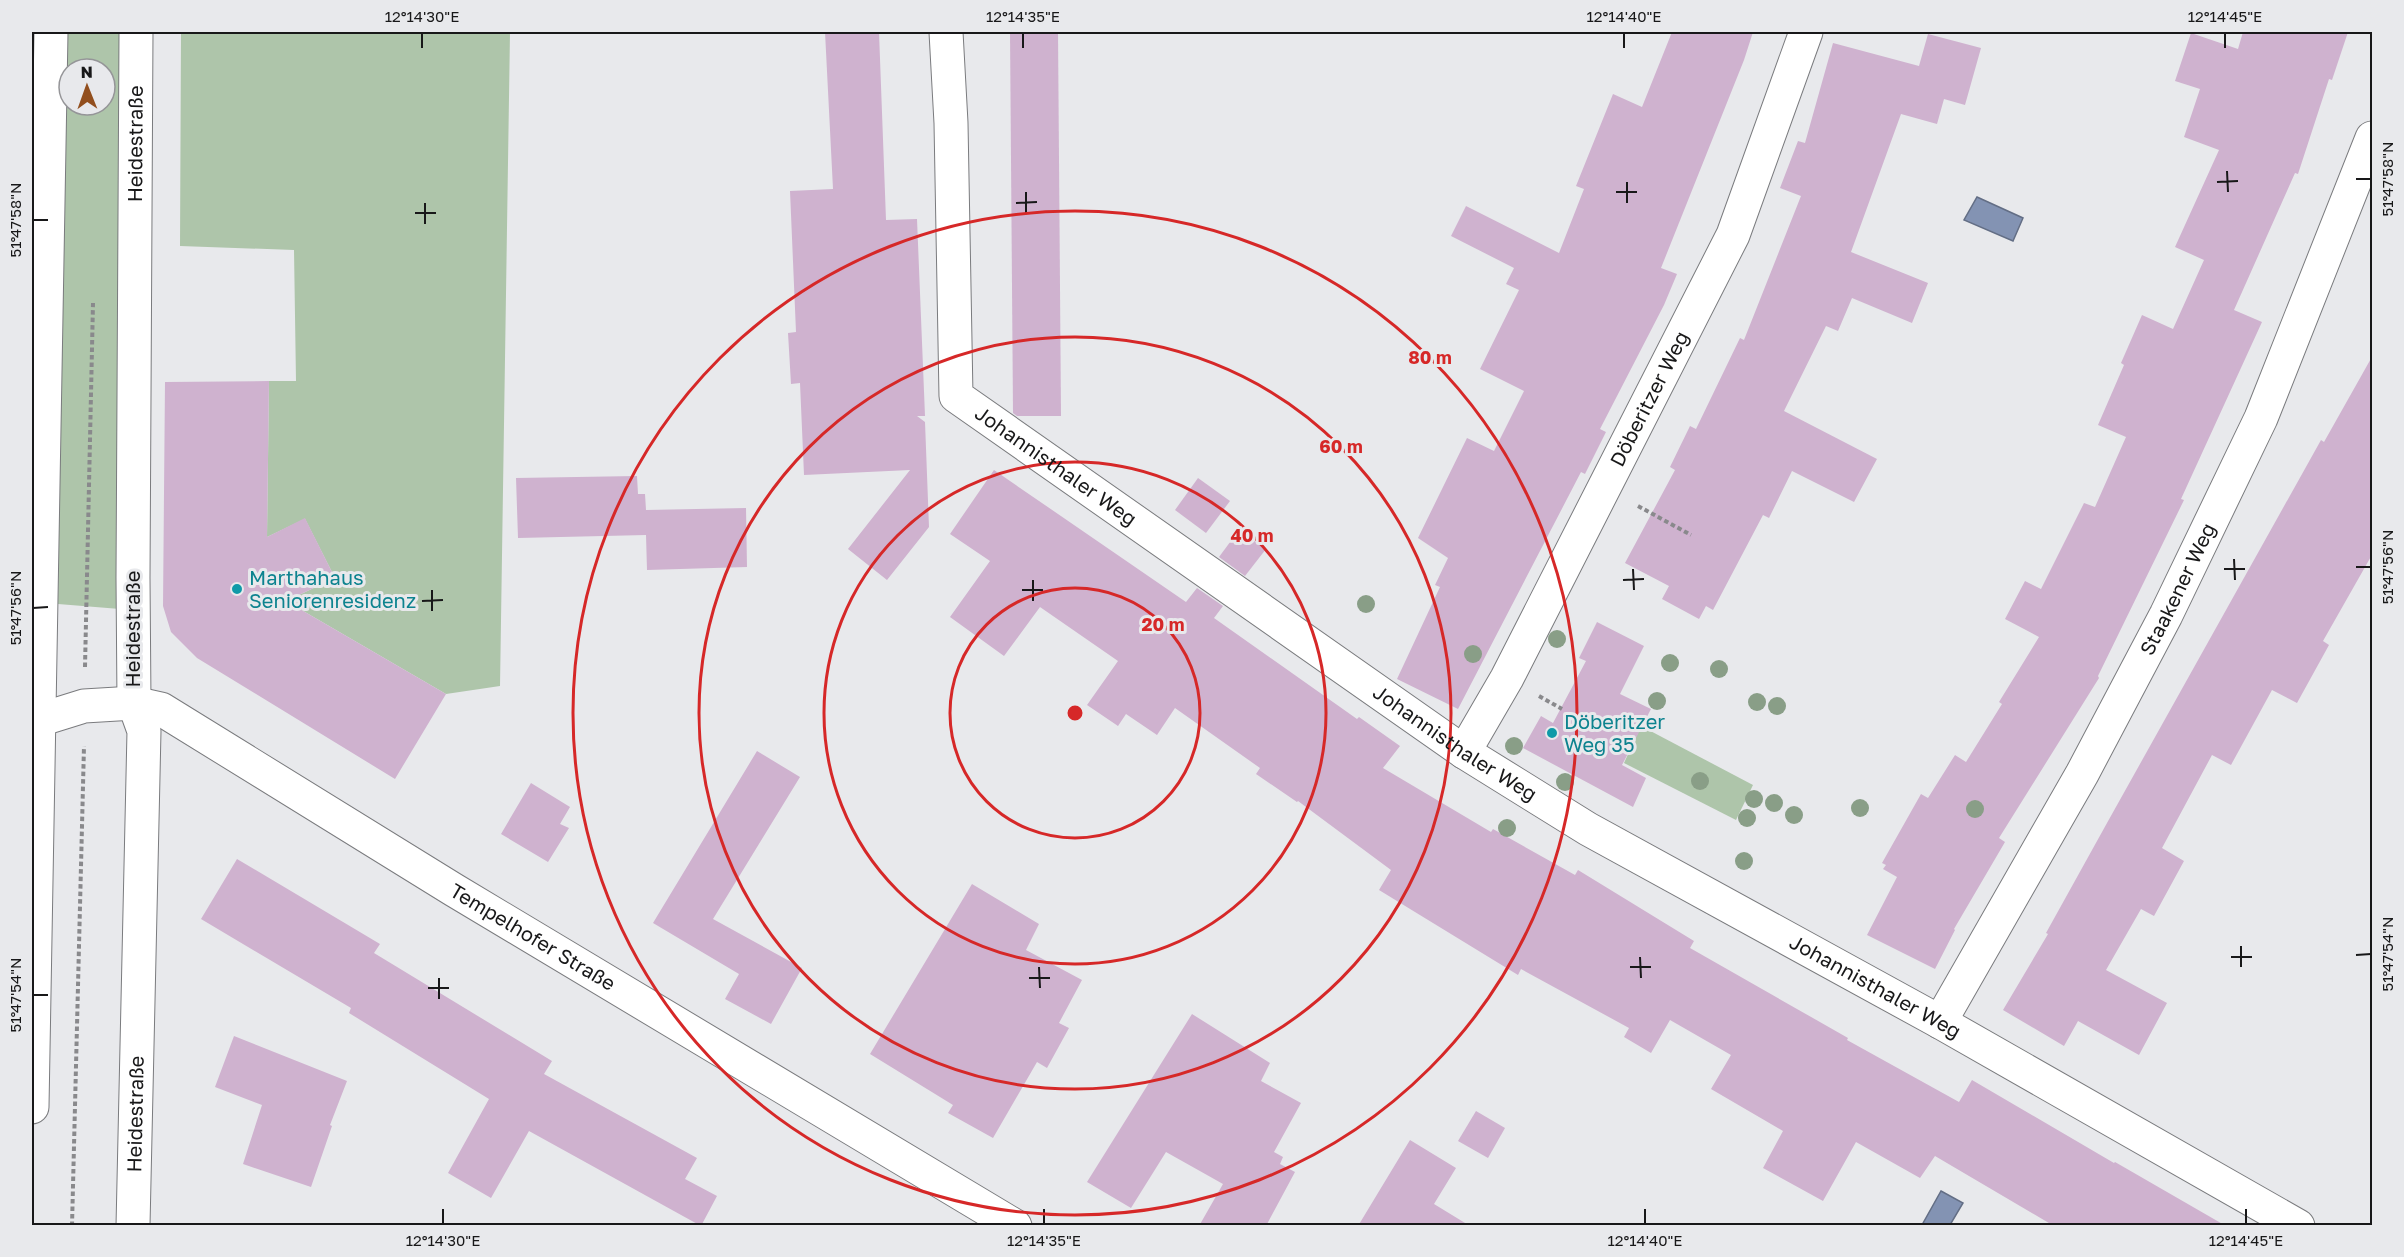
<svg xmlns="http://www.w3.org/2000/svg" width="2404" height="1257" viewBox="0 0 2404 1257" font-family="'Golos Text',sans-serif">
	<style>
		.green { fill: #aec5aa; fill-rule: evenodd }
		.water { fill: #8393b3; stroke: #636e85; stroke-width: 1.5 }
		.building { fill: #cfb2cf }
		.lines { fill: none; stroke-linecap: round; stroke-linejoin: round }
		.minor-casing { stroke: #7a7b7e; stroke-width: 35 }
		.path { stroke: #89898c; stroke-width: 4; stroke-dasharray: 4.5 3; stroke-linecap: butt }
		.minor { stroke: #fff; stroke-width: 33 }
		.tree { fill: #899e87 }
		.ticks { fill: none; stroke: #181819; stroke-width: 2 }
		.ring { fill: none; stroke: #d62828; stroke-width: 3 }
		.culture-dot { fill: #0f9aa8; stroke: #e8e9ec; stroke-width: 2 }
		.labels { text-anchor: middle; stroke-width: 6; stroke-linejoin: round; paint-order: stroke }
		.street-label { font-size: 20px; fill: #181819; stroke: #e8e9ec }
		.culture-label { font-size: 20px; fill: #0d838f; stroke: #e8e9ec; text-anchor: start }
		.centre { fill: #d62828; stroke: #e8e9ec; stroke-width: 3 }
		.ring-label { font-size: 18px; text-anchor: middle; font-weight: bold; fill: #d62828; stroke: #e8e9ec; stroke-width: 6; stroke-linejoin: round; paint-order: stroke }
		.neatline { fill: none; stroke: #181819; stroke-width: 2 }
		.ticks-label { font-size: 15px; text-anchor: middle; fill: #181819 }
	</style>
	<rect width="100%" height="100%" fill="#e8e9ec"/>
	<g class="green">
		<path d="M65,32H124L120,609L58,604ZM69,69H105V105H69Z"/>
		<path d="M181,32H510L500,686L446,694L286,601L335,578L305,519L267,537L269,381H296L294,250L180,246Z"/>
		<path d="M1641,726L1753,785L1736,820L1624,763Z"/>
	</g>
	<g class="water">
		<path d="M1977,197L2023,218L2013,241L1964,220Z"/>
		<path d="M1941,1191L1963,1203L1950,1225H1922Z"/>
	</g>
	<g class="building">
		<path d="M825,32H879L886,220L917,219L925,416H917L925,422L929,527L887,580L848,549L910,470L804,475L800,383L791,384L788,333L796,332L790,191L833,189Z"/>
		<path d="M1010,32H1058L1061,416H1017L1013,413Z"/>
		<path d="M1672,32H1753L1744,60L1661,268L1677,274L1664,305L1600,429L1606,432L1585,474L1581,472L1458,709L1397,679L1440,587L1435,585L1448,558L1418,538L1467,438L1494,451L1524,391L1480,369L1519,290L1506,284L1514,268L1451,236L1466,206L1559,253L1584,189L1576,186L1613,94L1642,107Z"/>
		<path d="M2243,32H2348L2332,80L2329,79L2298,174L2295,173L2234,310L2262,322L2181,499L2184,500L2098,676L2099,678L1999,838L2005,842L1954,929L1955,930L1935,969L1867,935L1897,877L1883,869L1886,865L1882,863L1921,794L1928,798L1955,755L1966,762L2002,704L1999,702L2039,637L2005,619L2025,581L2041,589L2084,503L2095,507L2126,437L2098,425L2124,365L2121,363L2142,315L2173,329L2204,260L2175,247L2219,150L2184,137L2200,89L2175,81L2191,33L2238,49Z"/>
		<path d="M1928,34L1981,48L1965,105L1944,99L1937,124L1901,114L1851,252L1928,283L1912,323L1852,298L1838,331L1826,326L1784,411L1877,459L1854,502L1792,471L1769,518L1763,515L1713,610L1706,606L1699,619L1662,599L1669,586L1625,563L1675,470L1670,467L1690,426L1696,429L1740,338L1744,340L1801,196L1780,188L1798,141L1805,143L1833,43L1919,66Z"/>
		<path d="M2373,355V553L2323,641L2329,645L2297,703L2272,690L2231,765L2212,755L2162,848L2184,861L2154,916L2141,909L2106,970L2167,1003L2139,1055L2078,1021L2064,1046L2003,1010L2048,934L2046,933L2107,823L2321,440L2324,442Z"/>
		<path d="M269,381L267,537L305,518L335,578L286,601L446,694L395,779L197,658L171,632L163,606L165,382Z"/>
		<path d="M994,470L1186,602L1197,588L1223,606L1214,618L1357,719L1359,717L1400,746L1383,768L1491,832L1493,829L1575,875L1578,870L1694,941L1690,948L1848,1038L1847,1040L1959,1102L1972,1080L2114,1163L2115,1162L2226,1226H2054L1935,1156L1920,1178L1856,1142L1823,1201L1763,1168L1783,1131L1711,1089L1731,1055L1670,1020L1651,1053L1624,1037L1629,1028L1521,969L1518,975L1379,890L1391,870L1298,801L1297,802L1256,774L1260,768L1175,708L1157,735L1126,714L1118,726L1087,705L1118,661L1040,607L1004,656L950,617L990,561L950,534Z"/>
		<path d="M637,476L638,494H645L646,510L746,508L747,567L647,570L646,535L518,538L516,478Z"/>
		<path d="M1198,478L1230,501L1206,533L1175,510Z"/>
		<path d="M1239,530L1266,549L1245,576L1219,557Z"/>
		<path d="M1597,622L1644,646L1620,694L1651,709L1622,765L1646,778L1633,807L1523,748L1541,716L1553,723L1586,661L1579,658Z"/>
		<path d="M757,751L800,777L713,919L802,968L771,1024L725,999L739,974L653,923Z"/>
		<path d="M531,783L570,807L560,824L569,828L548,862L501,834Z"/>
		<path d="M237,859L380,944L374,953L552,1061L544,1074L697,1158L685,1179L717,1196L701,1226L529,1131L491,1198L448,1173L489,1099L349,1013L351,1008L201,919Z"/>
		<path d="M972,884L1039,924L1026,950L1082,980L1059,1023L1069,1028L1047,1068L1037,1062L993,1138L948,1113L953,1105L870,1054Z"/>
		<path d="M1192,1014L1270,1063L1261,1081L1301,1103L1274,1152L1283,1157L1280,1164L1295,1172L1266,1226H1199L1223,1184L1166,1152L1131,1208L1087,1182Z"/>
		<path d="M234,1036L347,1081L330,1125L332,1126L311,1187L243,1164L262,1105L215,1087Z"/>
		<path d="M1476,1111L1505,1128L1488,1158L1458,1141Z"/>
		<path d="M1410,1140L1456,1168L1434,1204L1470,1226H1358Z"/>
	</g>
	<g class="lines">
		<g class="minor-casing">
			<g id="minor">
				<path id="s1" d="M946,32L951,123L956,396L1464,752L1588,829L1940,1022L2298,1226"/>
				<path id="s2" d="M39,720L84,706L134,703L161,709L454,890L1015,1226"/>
				<path id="s3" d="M1464,752L1507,678L1733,235L1806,32"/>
				<path id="s4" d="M1940,1022L2082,774L2166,615L2261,418L2372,138"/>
				<path d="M32,1107L51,32"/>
				<path id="s5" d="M133,1226L144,731L134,703L133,578L136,32"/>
			</g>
		</g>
		<g class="path">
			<path d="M1638,506L1691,535"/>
			<path d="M85,667L93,303"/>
			<path d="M1539,696L1562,709"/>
			<path d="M72,1226L84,746"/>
		</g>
		<use href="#minor" class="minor"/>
	</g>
	<g class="tree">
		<circle cx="1366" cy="604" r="9"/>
		<circle cx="1557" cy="639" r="9"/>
		<circle cx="1473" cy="654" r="9"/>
		<circle cx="1670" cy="663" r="9"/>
		<circle cx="1719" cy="669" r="9"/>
		<circle cx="1657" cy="701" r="9"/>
		<circle cx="1757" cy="702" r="9"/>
		<circle cx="1777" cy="706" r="9"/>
		<circle cx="1514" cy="746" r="9"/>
		<circle cx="1700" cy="781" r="9"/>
		<circle cx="1565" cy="782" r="9"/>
		<circle cx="1754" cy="799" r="9"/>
		<circle cx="1774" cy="803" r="9"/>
		<circle cx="1860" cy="808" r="9"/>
		<circle cx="1975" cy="809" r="9"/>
		<circle cx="1794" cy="815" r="9"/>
		<circle cx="1747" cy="818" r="9"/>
		<circle cx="1507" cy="828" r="9"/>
		<circle cx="1744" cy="861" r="9"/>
	</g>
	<path class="ticks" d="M422,33V48M1023,33V48M1624,33V48M2225,33V48M2227,171L2228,192M2356,179H2371M1627,182V203M2217,182L2238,181M1026,192V213M1616,192H1637M425,203V224M1016,203L1037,202M415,213H436M33,220H48M2234,559L2235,580M2356,567H2371M1633,569L1634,590M2224,569H2245M1033,580V601M1623,580L1644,579M432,590V611M1022,590H1043M422,601L443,600M33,608L48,607M2241,946V967M2356,955L2371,954M1640,957L1641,978M2231,957H2252M1039,967L1040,988M1630,967H1651M439,978V999M1029,978H1050M428,988H449M33,995H48M443,1209V1224M1044,1209V1224M1645,1209V1224M2246,1209V1224"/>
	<g class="ring">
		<circle cx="1075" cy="713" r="125"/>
		<circle cx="1075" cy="713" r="251"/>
		<circle cx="1075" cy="713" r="376"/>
		<circle cx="1075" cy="713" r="502"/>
	</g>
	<g class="culture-dot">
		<circle cx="237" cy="589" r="6"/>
		<circle cx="1552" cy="733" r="6"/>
	</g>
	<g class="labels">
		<g class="street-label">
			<text dy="7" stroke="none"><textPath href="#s5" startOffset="1084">Heidestraße</textPath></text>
			<text dy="7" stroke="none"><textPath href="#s3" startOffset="399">Döberitzer Weg</textPath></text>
			<text dy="7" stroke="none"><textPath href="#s1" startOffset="486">Johannisthaler Weg</textPath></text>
			<text dy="7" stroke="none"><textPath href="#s4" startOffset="494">Staakener Weg</textPath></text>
			<text transform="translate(133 629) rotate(-90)" y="7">Heidestraße</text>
			<text dy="7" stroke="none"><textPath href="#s1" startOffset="972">Johannisthaler Weg</textPath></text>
			<text dy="7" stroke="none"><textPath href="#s2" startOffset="561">Tempelhofer Straße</textPath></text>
			<text dy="7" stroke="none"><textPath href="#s1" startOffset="1458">Johannisthaler Weg</textPath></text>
			<text dy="7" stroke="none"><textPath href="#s5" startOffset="112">Heidestraße</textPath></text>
		</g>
		<g class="culture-label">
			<text x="249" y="585">Marthahaus<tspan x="249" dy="23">Seniorenresidenz</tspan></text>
			<text x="1564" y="729">Döberitzer<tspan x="1564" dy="23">Weg 35</tspan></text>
		</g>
	</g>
	<circle cx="1075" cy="713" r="9" class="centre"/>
	<g class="ring-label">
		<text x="1430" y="364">80 m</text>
		<text x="1341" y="453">60 m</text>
		<text x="1252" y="542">40 m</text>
		<text x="1163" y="631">20 m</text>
	</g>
	<rect width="2404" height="1257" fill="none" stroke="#e8e9ec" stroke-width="66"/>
	<g transform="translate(87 87) rotate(359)"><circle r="28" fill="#e8e9ec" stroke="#959598" stroke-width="1.5"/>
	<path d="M0-4.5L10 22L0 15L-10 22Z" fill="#924f1e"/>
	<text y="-9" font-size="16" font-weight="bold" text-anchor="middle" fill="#181819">N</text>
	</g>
	<rect x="33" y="33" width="2338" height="1191" class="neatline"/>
	<g class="ticks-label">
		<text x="422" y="22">12°14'30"E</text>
		<text x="1023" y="22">12°14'35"E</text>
		<text x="1624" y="22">12°14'40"E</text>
		<text x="2225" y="22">12°14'45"E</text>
		<text transform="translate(2388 179) rotate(-90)" y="5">51°47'58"N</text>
		<text transform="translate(16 220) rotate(-90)" y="5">51°47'58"N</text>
		<text transform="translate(2388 567) rotate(-90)" y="5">51°47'56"N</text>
		<text transform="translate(16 608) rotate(-90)" y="5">51°47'56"N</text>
		<text transform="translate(2388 954) rotate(-90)" y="5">51°47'54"N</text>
		<text transform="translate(16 995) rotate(-90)" y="5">51°47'54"N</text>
		<text x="443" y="1246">12°14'30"E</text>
		<text x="1044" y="1246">12°14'35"E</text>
		<text x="1645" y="1246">12°14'40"E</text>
		<text x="2246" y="1246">12°14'45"E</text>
	</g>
</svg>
